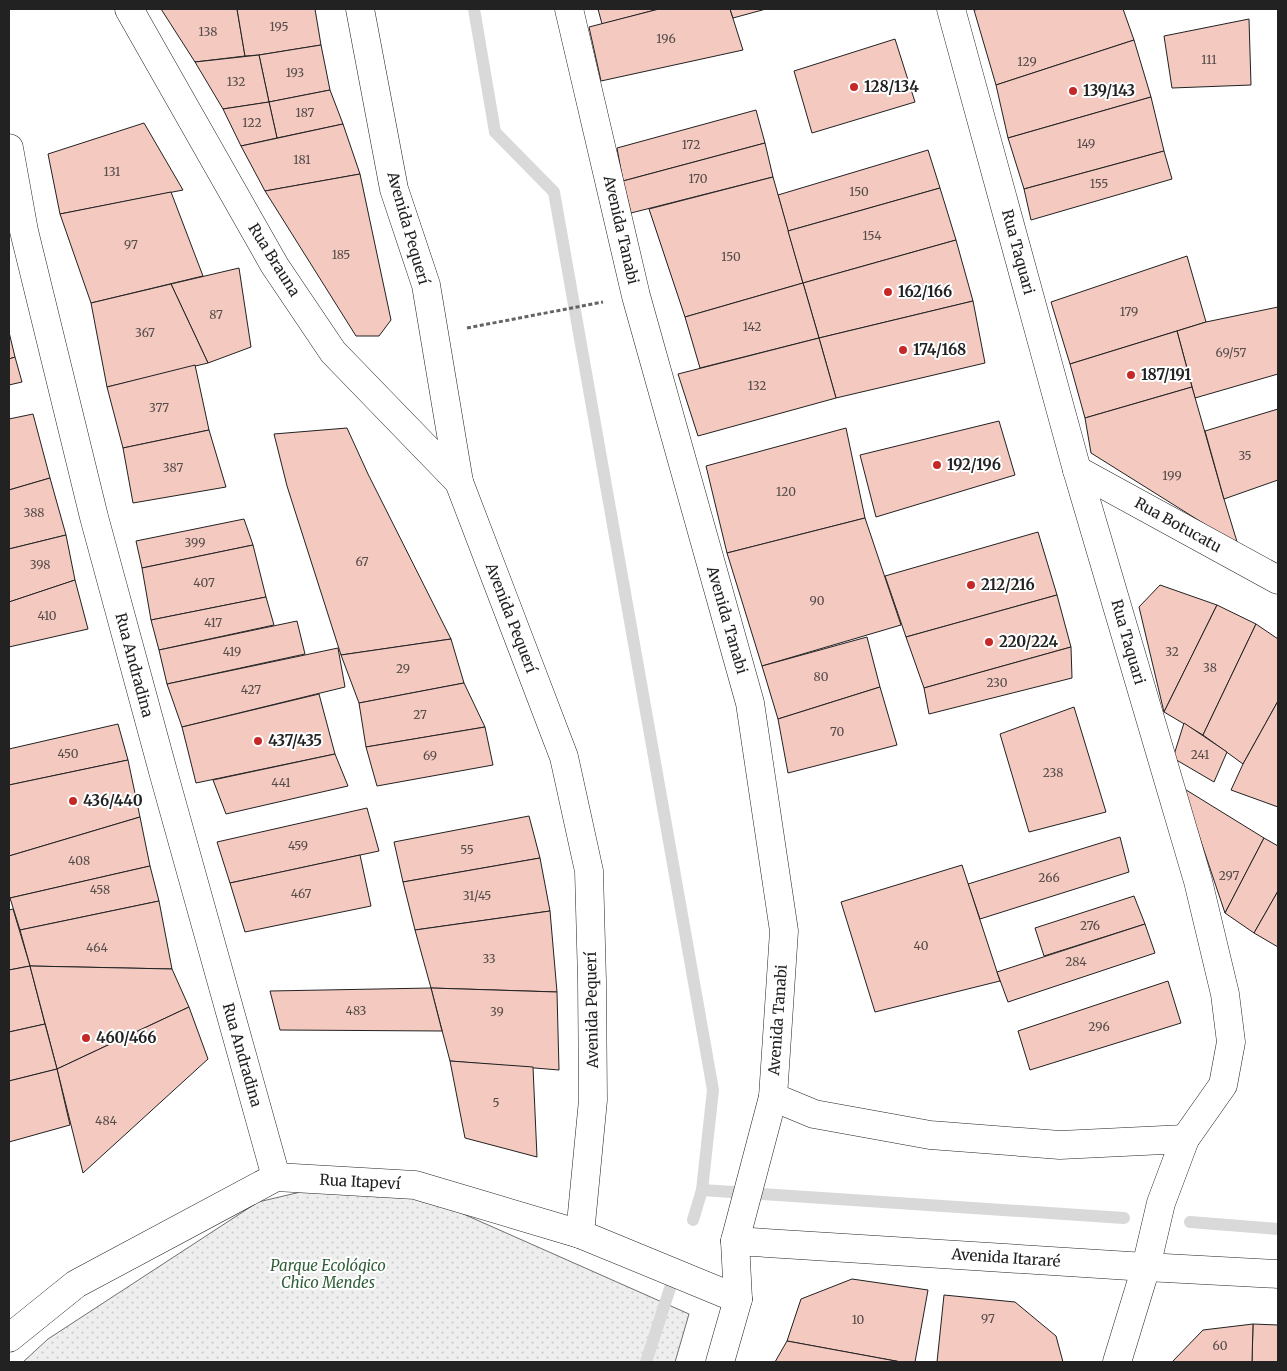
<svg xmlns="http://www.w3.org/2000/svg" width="1287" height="1371" viewBox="0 0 1287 1371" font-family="Merriweather,serif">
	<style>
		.grass { fill: url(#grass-dots); stroke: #6f6f6f }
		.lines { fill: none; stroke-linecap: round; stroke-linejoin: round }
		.stream { stroke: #d9d9d9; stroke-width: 12 }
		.building { fill: #f3c9c0; stroke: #222 }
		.street-casing { stroke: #222; stroke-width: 29 }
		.secondary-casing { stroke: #222; stroke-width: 29 }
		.path { stroke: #646464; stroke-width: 3; stroke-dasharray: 4 2.5; stroke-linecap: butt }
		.street { stroke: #fff; stroke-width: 28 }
		.secondary { stroke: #fff; stroke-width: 28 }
		.poi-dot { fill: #c62828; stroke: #fff; stroke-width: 2 }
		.labels { text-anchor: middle; stroke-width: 4; stroke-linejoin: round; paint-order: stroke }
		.number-label { font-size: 12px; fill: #564c4a }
		.poi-label { font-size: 15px; font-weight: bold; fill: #222; stroke: #fff; text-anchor: start }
		.street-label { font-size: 15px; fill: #222; stroke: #fff }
		.park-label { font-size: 15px; font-style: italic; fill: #2f5e38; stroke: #fff }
	</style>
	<defs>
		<pattern id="grass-dots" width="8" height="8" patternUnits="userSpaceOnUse" patternTransform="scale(1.25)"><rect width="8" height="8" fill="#eee"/><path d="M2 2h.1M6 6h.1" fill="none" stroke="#ccc" stroke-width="1.8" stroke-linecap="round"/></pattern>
	</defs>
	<rect width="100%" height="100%" fill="#fff"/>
	<path class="grass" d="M322,1187L425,1197L689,1314L675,1362H23L48,1339L258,1202Z"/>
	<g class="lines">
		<g class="stream">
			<path d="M474,9L495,132L554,192L713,1090L702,1190L693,1220"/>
			<path d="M702,1190L1124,1218"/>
			<path d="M1190,1222L1278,1229"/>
			<path d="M646,1362L672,1282"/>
		</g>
	</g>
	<g class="building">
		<path d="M161,9H237L245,56L195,62Z"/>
		<path d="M237,9H315L321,45L259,55L245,56Z"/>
		<path d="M598,9H659L602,24Z"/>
		<path d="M659,9H730L743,50L601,81L589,27Z"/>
		<path d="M730,9H766L733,18Z"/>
		<path d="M980,9H1123L1134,40L996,85L974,10Z"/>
		<path d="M1249,19L1251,85L1172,88L1164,36Z"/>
		<path d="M895,39L915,102L812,133L794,71Z"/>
		<path d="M1134,40L1151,97L1008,138L996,85Z"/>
		<path d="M321,45L330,90L269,102L259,55Z"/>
		<path d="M259,55L269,102L223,109L195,62Z"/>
		<path d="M330,90L343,124L277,138L269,102Z"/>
		<path d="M1151,97L1164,151L1024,189L1008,138Z"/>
		<path d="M269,102L277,138L241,146L223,109Z"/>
		<path d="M756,110L765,143L623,181L617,148Z"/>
		<path d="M144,123L183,190L60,214L48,154Z"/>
		<path d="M343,124L360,174L265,191L241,146Z"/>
		<path d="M765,143L773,177L631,213L623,181Z"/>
		<path d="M928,150L940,188L788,231L778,195Z"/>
		<path d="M1164,151L1172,179L1031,220L1024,189Z"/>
		<path d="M360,174L391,320L379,336H356L265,191Z"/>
		<path d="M773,177L803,283L685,317L649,209Z"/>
		<path d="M940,188L956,240L803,283L788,231Z"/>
		<path d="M171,192L203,276L91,303L60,214Z"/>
		<path d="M956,240L973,301L819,338L803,283Z"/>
		<path d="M1187,256L1206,322L1070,364L1051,302Z"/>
		<path d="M239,268L251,347L208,363L171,284Z"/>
		<path d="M803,283L819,338L700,368L685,317Z"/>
		<path d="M171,284L208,363L107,387L91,303Z"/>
		<path d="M973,301L985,363L836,398L819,338Z"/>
		<path d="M1278,307V374L1195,398L1177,331L1206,322Z"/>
		<path d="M1177,331L1192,387L1085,418L1070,364Z"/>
		<path d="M9,332L15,357L9,359Z"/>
		<path d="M819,338L836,398L698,436L678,374Z"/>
		<path d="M15,357L22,382L9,385V359Z"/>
		<path d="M195,365L209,430L123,448L107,387Z"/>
		<path d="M1192,387L1224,499L1238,545L1091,453L1085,418Z"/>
		<path d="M1278,409V480L1224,499L1205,431Z"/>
		<path d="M33,414L50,478L9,490V419Z"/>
		<path d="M999,421L1015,475L876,517L860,455Z"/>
		<path d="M347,428L368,474L451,639L341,655L287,486L274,434Z"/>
		<path d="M846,428L865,518L727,553L706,466Z"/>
		<path d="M209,430L226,487L133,503L123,448Z"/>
		<path d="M50,478L66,535L9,549V490Z"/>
		<path d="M865,518L901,625L762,666L727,553Z"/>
		<path d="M244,519L253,545L142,568L136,541Z"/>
		<path d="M1038,532L1057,595L906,637L885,576Z"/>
		<path d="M66,535L75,580L9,602V549Z"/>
		<path d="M253,545L266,597L151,620L142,568Z"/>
		<path d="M75,580L88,629L9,647V602Z"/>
		<path d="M1160,585L1217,605L1164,712L1139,607Z"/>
		<path d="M1057,595L1071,647L924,688L906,637Z"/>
		<path d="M266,597L274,625L159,650L151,620Z"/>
		<path d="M1217,605L1256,624L1203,735L1164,712Z"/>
		<path d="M297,621L305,654L167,684L159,650Z"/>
		<path d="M1256,624L1278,639V701L1243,764L1203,735Z"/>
		<path d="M867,637L880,687L778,719L762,666Z"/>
		<path d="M451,639L464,683L359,703L341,655Z"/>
		<path d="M1071,647L1072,678L929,714L924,688Z"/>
		<path d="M338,648L345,687L182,727L167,684Z"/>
		<path d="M464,683L485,727L366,747L359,703Z"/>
		<path d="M880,687L897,745L788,773L778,719Z"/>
		<path d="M319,694L335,754L196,783L182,727Z"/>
		<path d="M1278,701V807L1231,790L1243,764Z"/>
		<path d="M1074,707L1106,812L1029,832L1000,734Z"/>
		<path d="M1184,723L1227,752L1214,782L1173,758Z"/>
		<path d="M118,724L128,760L9,785V749Z"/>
		<path d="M485,727L493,765L377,786L366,747Z"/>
		<path d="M335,754L348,786L226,814L213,780Z"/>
		<path d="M128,760L140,817L9,856V785Z"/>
		<path d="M1183,788L1264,838L1225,913Z"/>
		<path d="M367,808L379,851L230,883L217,842Z"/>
		<path d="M529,816L540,858L403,882L394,842Z"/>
		<path d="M140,817L150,866L10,898L9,895V856Z"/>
		<path d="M1120,837L1129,872L980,919L968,884Z"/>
		<path d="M1264,838L1278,846V891L1254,933L1225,913Z"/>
		<path d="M360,855L371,906L245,932L230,883Z"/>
		<path d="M540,858L550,911L415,930L403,882Z"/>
		<path d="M962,865L1000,981L875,1012L841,902Z"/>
		<path d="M150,866L159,901L20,930L10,898Z"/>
		<path d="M1278,891V947L1254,933Z"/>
		<path d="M1134,896L1145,924L1044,956L1035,928Z"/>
		<path d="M159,901L172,969L30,966L20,930Z"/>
		<path d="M13,909L30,966L9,970V910Z"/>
		<path d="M550,911L557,992L431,988L415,930Z"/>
		<path d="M1145,924L1155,953L1008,1002L997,972Z"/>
		<path d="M30,966L45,1024L9,1032V970Z"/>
		<path d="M30,966L172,969L189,1007L57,1069Z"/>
		<path d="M1168,981L1181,1023L1030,1070L1018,1031Z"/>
		<path d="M431,988L557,992L559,1070L450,1061Z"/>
		<path d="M431,988L442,1031L280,1030L270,991Z"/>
		<path d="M189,1007L208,1059L83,1173L57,1069Z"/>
		<path d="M45,1024L57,1069L9,1081V1032Z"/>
		<path d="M450,1061L533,1067L537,1157L465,1138Z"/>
		<path d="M57,1069L70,1125L9,1142V1081Z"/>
		<path d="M852,1279L928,1290L915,1362H901L787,1341L801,1299Z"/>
		<path d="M944,1295L1015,1302L1056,1336L1063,1362H937Z"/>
		<path d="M1253,1324L1278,1325V1362H1252Z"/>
		<path d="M1253,1324L1252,1362H1172L1203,1330Z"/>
		<path d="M787,1341L901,1362H775Z"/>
	</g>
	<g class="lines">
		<g class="street-casing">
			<g id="street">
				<path d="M129,9L275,266L333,352L459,482"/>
				<path d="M360,9L394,189L426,285L459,482L564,757L589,871L592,981L593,1100L580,1234"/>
				<path d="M951,9L1077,470L1198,881L1225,994L1231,1042L1223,1085L1185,1139L1161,1203L1146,1267L1117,1362"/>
				<path d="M9,148L24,231L94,517L164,775L276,1177"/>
				<path d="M1077,470L1278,580"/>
				<path d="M773,1097L814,1114L930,1135L1060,1145L1185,1139"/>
				<path d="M735,1241L1146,1267L1278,1274"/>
				<path d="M9,1338L76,1284L276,1177L415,1185L580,1234L738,1299"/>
			</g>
		</g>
		<g class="secondary-casing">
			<path id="secondary" d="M569,9L636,296L750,703L784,931L773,1097L735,1241L738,1299L720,1362"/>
		</g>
		<path class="path" d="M467,328L603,302"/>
		<use href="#street" class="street"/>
		<use href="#secondary" class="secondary"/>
	</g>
	<g class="poi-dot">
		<circle cx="854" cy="87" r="5"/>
		<circle cx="1073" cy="91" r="5"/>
		<circle cx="888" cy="292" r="5"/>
		<circle cx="903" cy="350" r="5"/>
		<circle cx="1131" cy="375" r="5"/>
		<circle cx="937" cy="465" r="5"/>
		<circle cx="971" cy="585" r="5"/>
		<circle cx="989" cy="642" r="5"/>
		<circle cx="258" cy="741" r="5"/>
		<circle cx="73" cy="801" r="5"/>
		<circle cx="86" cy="1038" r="5"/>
	</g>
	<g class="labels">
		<g class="number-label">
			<text x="279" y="31">195</text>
			<text x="208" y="36">138</text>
			<text x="666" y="43">196</text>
			<text x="1209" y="64">111</text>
			<text x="1027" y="66">129</text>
			<text x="295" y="77">193</text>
			<text x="236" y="86">132</text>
			<text x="305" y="117">187</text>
			<text x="252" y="127">122</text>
			<text x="1086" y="148">149</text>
			<text x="691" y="149">172</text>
			<text x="302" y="164">181</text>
			<text x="112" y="176">131</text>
			<text x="698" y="183">170</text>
			<text x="1099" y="188">155</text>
			<text x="859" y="196">150</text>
			<text x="872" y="240">154</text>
			<text x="131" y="249">97</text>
			<text x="341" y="259">185</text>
			<text x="731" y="261">150</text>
			<text x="1129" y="316">179</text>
			<text x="216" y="319">87</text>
			<text x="752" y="331">142</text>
			<text x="145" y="337">367</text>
			<text x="1231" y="357">69/57</text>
			<text x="757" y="390">132</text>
			<text x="159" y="412">377</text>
			<text x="1245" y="460">35</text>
			<text x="173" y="472">387</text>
			<text x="1172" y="480">199</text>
			<text x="786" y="496">120</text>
			<text x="34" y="517">388</text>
			<text x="195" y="547">399</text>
			<text x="362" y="566">67</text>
			<text x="40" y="569">398</text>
			<text x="204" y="587">407</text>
			<text x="817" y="605">90</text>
			<text x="47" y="620">410</text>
			<text x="213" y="627">417</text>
			<text x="232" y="656">419</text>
			<text x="1172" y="656">32</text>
			<text x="1210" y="672">38</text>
			<text x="403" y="673">29</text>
			<text x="821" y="681">80</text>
			<text x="997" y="687">230</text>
			<text x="251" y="694">427</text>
			<text x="420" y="719">27</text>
			<text x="837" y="736">70</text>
			<text x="68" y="758">450</text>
			<text x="1200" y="759">241</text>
			<text x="430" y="760">69</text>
			<text x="1053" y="777">238</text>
			<text x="281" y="787">441</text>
			<text x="298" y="850">459</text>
			<text x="467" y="854">55</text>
			<text x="79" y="865">408</text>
			<text x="1229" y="880">297</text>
			<text x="1049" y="882">266</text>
			<text x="100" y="894">458</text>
			<text x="301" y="898">467</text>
			<text x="477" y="900">31/45</text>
			<text x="1090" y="930">276</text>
			<text x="921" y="950">40</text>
			<text x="97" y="952">464</text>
			<text x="489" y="963">33</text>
			<text x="1076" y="966">284</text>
			<text x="356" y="1015">483</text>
			<text x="497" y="1016">39</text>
			<text x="1099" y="1031">296</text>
			<text x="496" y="1107">5</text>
			<text x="106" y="1125">484</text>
			<text x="988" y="1323">97</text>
			<text x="858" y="1324">10</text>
			<text x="1220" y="1350">60</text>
		</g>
		<g class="poi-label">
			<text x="864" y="92">128/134</text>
			<text x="1083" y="96">139/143</text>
			<text x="898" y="297">162/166</text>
			<text x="913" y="355">174/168</text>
			<text x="1141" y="380">187/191</text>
			<text x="947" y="470">192/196</text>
			<text x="981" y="590">212/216</text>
			<text x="999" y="647">220/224</text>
			<text x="268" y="746">437/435</text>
			<text x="83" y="806">436/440</text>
			<text x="96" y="1043">460/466</text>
		</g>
		<g class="street-label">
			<text transform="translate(408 228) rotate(74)" y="5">Avenida Pequerí</text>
			<text transform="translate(621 230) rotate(77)" y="5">Avenida Tanabi</text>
			<text transform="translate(1018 252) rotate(75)" y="5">Rua Taquari</text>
			<text transform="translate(274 260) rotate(58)" y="5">Rua Brauna</text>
			<text transform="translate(1178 525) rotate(29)" y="5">Rua Botucatu</text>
			<text transform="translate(511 618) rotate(69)" y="5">Avenida Pequerí</text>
			<text transform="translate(727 620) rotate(74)" y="5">Avenida Tanabi</text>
			<text transform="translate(1128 642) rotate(74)" y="5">Rua Taquari</text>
			<text transform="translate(134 665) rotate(75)" y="5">Rua Andradina</text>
			<text transform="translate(592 1010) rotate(-91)" y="5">Avenida Pequerí</text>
			<text transform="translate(778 1020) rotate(-86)" y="5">Avenida Tanabi</text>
			<text transform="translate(242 1055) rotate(74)" y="5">Rua Andradina</text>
			<text transform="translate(360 1182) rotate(3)" y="5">Rua Itapeví</text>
			<text transform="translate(1006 1258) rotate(4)" y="5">Avenida Itararé</text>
		</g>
		<g class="park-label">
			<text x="328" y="1271">Parque Ecológico<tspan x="328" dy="17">Chico Mendes</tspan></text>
		</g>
	</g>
	<rect width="1287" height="1371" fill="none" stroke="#222222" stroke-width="20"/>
</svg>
